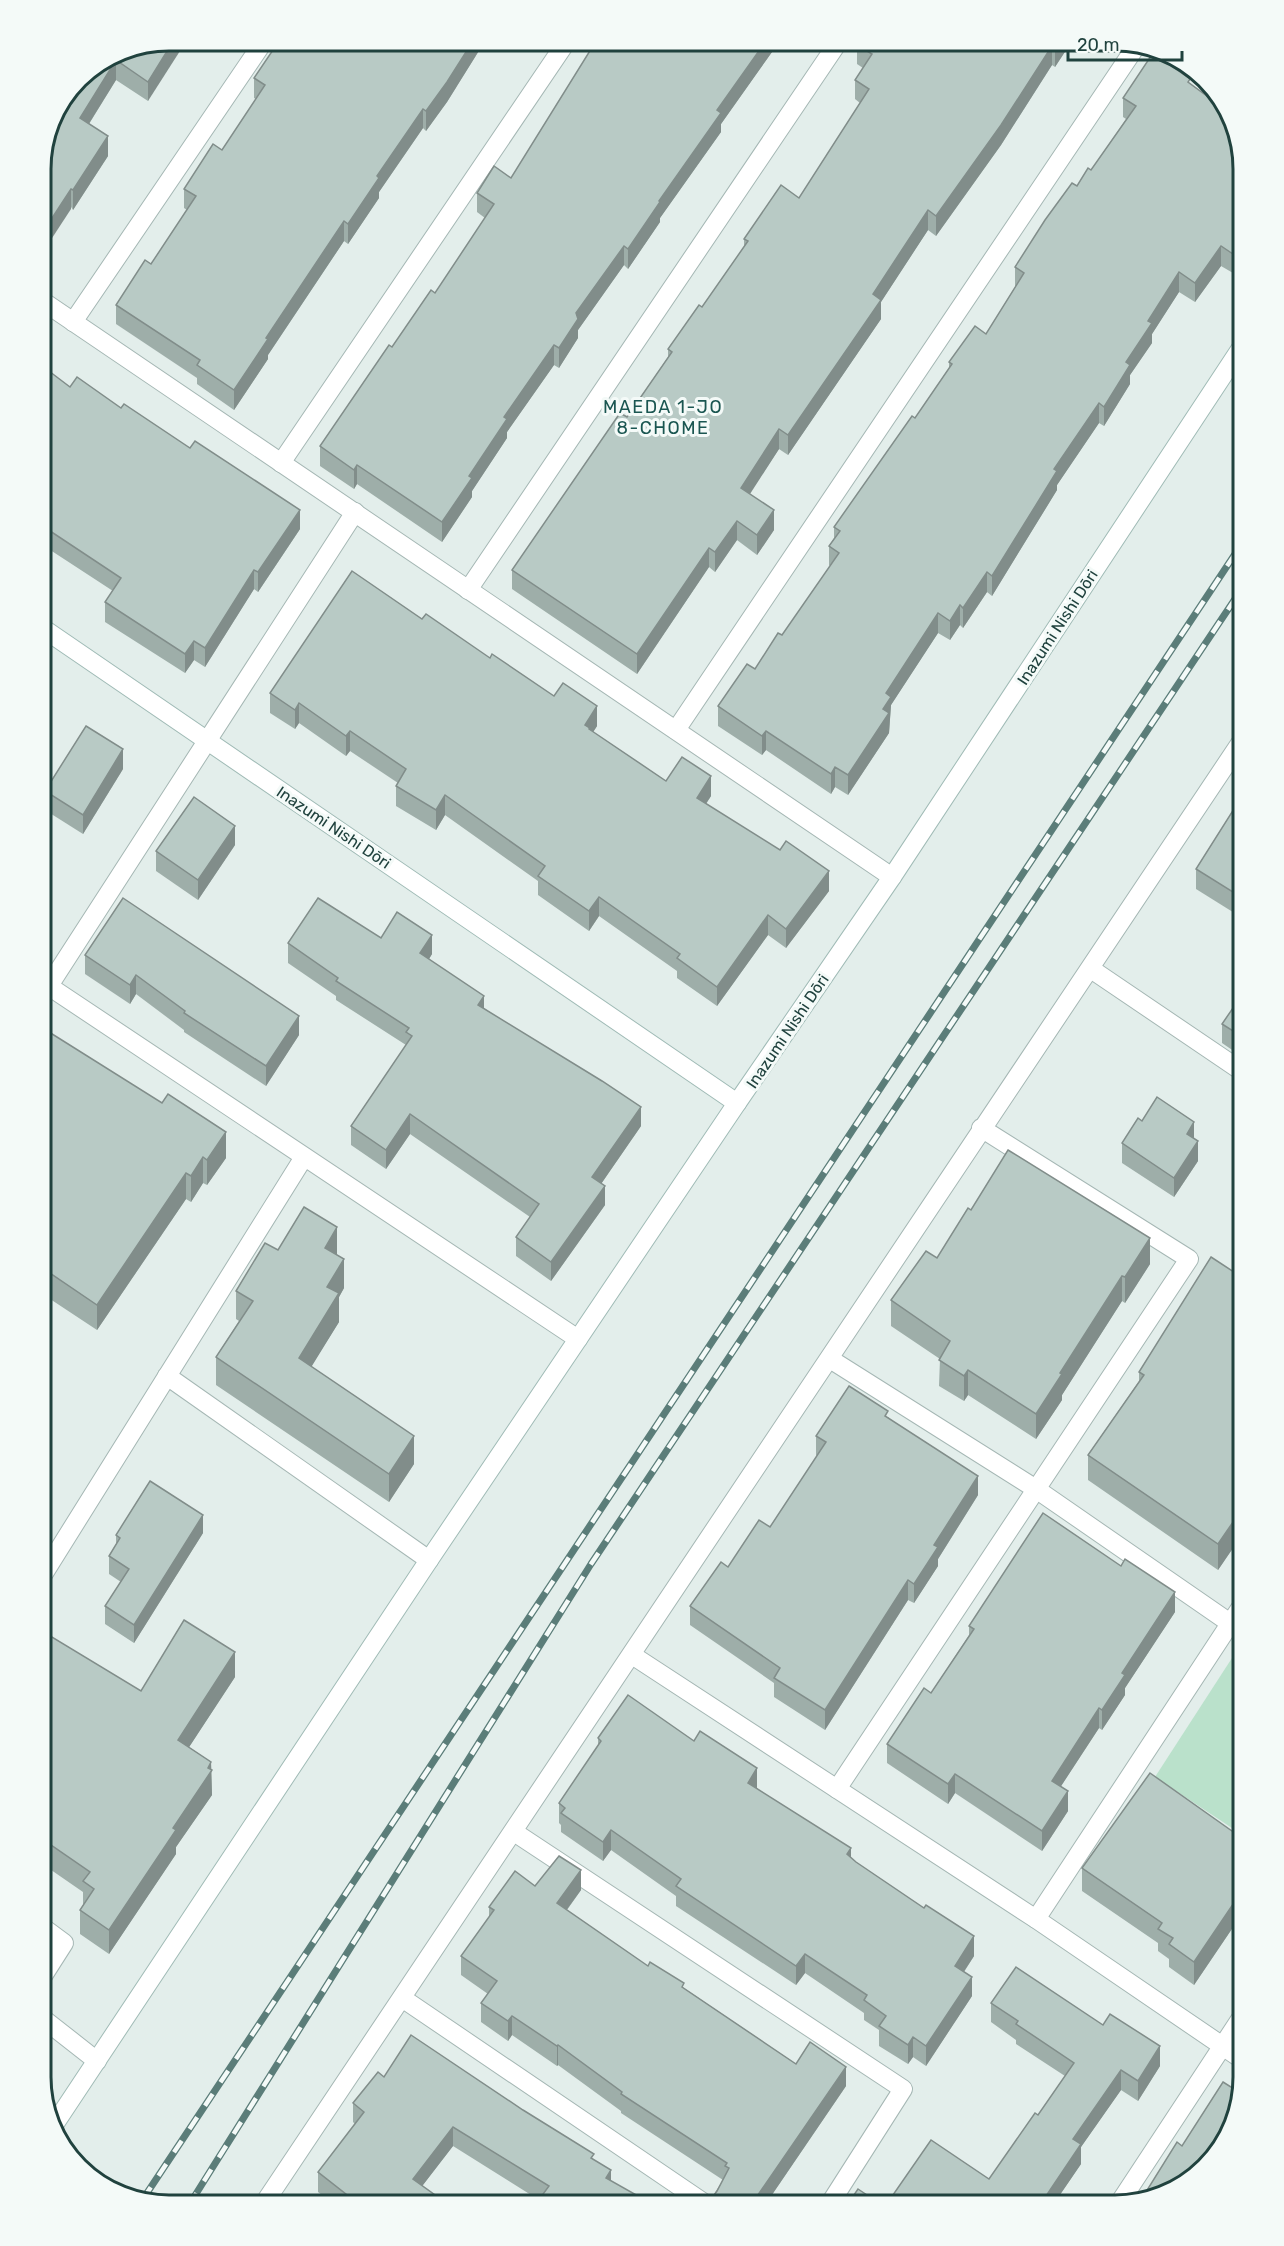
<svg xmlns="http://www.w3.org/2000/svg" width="1284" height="2246" viewBox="0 0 1284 2246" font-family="Rubik,sans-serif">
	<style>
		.green { fill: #bae1cb }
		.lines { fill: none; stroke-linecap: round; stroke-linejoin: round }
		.lane-casing { stroke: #a5b7b4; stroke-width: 20 }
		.street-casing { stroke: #a5b7b4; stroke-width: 20 }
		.secondary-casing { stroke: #a0bbb6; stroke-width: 20 }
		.lane { stroke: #fff; stroke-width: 18 }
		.street { stroke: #fff; stroke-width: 18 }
		.secondary { stroke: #fff; stroke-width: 18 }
		.rail-casing { stroke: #5b7d79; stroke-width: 7 }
		.rail { stroke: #f4faf8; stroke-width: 4.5; stroke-dasharray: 14; stroke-linecap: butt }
		.wall { fill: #9eaea9 }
		.shaded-wall { fill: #818d8a }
		.building { fill: #b8cac5; stroke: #818d8a; stroke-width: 1.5 }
		.labels { text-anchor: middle; stroke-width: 6; stroke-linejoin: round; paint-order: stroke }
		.street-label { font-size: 16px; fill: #20423e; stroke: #f4faf8 }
		.neighbourhood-label { font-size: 18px; letter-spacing: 1.5px; fill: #1a5651; stroke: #f4faf8 }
		.rim { fill: none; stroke: #20423e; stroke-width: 3 }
	</style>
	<rect width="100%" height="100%" fill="#e3eeeb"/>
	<path class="green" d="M1232,1658L1243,1660V1818L1235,1830L1155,1777Z"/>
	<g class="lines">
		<g class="lane-casing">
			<g id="lane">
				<path d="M1091,969L1243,1072"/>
				<path d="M167,1376L429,1560"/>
				<path d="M41,1979L64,1943L41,1926"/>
			</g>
		</g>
		<g class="street-casing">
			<g id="street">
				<path d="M41,300L892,877"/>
				<path d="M73,322L264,41"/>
				<path d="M281,463L567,41"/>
				<path d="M468,590L839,41"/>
				<path d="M676,730L1137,45"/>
				<path d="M41,981L578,1339"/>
				<path d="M41,998L355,512"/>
				<path d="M830,1359L1036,1489L1243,1632"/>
				<path d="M41,1578L304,1157"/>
				<path d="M632,1655L1036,1919L1243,2060"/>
				<path d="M837,1789L1189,1259L981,1128"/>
				<path d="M514,1832L903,2089L829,2205"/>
				<path d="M1036,1919L1243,1604"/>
				<path d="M402,1998L707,2205"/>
				<path d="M41,2017L97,2061"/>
				<path d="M263,2205L1243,739"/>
				<path d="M1118,2205L1243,2015"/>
			</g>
		</g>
		<g class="secondary-casing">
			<g id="secondary">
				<path d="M41,627L737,1103L892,877L1243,345"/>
				<path d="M52,2128L429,1560L737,1103"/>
			</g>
		</g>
		<use href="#lane" class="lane"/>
		<use href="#street" class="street"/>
		<use href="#secondary" class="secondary"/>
		<g class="rail-casing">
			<g id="rail">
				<path d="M143,2199L1243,542"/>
				<path d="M189,2205L591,1564L1243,587"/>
			</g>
		</g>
		<use href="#rail" class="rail"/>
	</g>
	<g class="wall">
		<path d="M169,40L148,101L116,80L89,124L108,156L73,210L41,161L120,50Z"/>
		<path d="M279,41H485L447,102L426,131L423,128L379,192V198L348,244L344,241L268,355V359L234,410L197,384V378L116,324V305L151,264L187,210L184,208V189L222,150L256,99L254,98V78Z"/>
		<path d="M860,41H1072L1055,67L1052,65L1001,145L936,236L928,230L881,302V319L788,455L779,449L749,494L774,530L757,555L737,540L715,572L709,567L637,674L512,589V570L627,417L668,357V349L702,307L744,247V239L799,198L860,103L855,99V80L863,68L857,64V45Z"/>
		<path d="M772,47V52L721,124V132L660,218V222L628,269L624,265L578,330V338L559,368L554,365L507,432V438L472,491V497L442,542L357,484L354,489L320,466V446L392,347L435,293L485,218L477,212V193L511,178Z"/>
		<path d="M1190,84L1244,169V257L1233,273L1221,266L1195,302L1179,292L1152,334V343L1130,375V384L1104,426L1099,423L1057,485V490L992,596L987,592L963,628L960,625L950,640L938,633L891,705L889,733L848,795L835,787L831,794L766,750L762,755L718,726V706L755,669L782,635L830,566L829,565V546L834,538V527L915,418L949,368V362L986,334L1015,287V267L1077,186L1091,170L1126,119L1123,117V98Z"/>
		<path d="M41,365L70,387L121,408L300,529L258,592L254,589L205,667L194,660L185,673L105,622V602L113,591L41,544Z"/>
		<path d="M422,619L490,658L597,726L593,732L666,781L711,796L706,804L829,891L786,948L768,935L717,1006L677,978V971L599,916L589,931L538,895V881L445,815L436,830L396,806V786L398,783L350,751L346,756L299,723L295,729L270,713V693Z"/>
		<path d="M123,769L83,834L45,810V791Z"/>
		<path d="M1244,793V919L1196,889V869Z"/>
		<path d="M235,845L198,900L156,871V851Z"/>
		<path d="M288,943L432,954L429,959L484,1008L641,1126L601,1184L605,1205L551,1281L516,1256V1237L530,1217L410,1134L386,1169L351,1145V1126L406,1045L336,1000V996L288,963Z"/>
		<path d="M85,955L299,1035L266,1086L184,1032V1030L136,994L130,1004L85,974Z"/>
		<path d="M1244,992V1058L1222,1043V1024Z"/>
		<path d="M41,1027L226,1158L207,1185L203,1183L191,1202L186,1199L97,1330L41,1293Z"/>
		<path d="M1142,1121L1194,1139L1198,1161L1174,1197L1122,1163V1143Z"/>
		<path d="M971,1210L1150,1264L1125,1303L1122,1301L1062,1395V1400L1036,1439L968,1395L964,1401L939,1386L940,1359L891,1326V1300L937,1258Z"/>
		<path d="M278,1250L337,1255L344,1288L339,1297V1322L311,1366L414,1464L389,1502L216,1385V1357L239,1321L236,1319V1291Z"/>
		<path d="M1244,1271V1532L1218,1570L1088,1480V1455L1139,1381V1372L1240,1276Z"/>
		<path d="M888,1417L978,1495L938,1559V1566L914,1603L908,1600L825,1730L774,1697V1683L690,1625V1606L728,1567L770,1527L817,1456L816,1455V1436Z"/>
		<path d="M203,1533L134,1643L105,1624V1606L121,1582L109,1574V1556L116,1544V1535Z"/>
		<path d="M1175,1612L1125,1688V1695L1102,1730L1099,1728L1061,1786L1068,1811L1042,1851L955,1793L948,1804L887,1763V1744L931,1693L969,1635V1626Z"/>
		<path d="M41,1644L141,1691L235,1677L189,1747L211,1762L212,1795L176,1847V1854L109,1954L80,1934V1910L83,1905V1892L41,1863Z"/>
		<path d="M598,1738L757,1788L851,1858L974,1956L964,1972L972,1996L926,2066L913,2057L908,2064L879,2046V2030L864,2020V2013L805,1973L796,1985L676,1906V1896L611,1850L603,1861L561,1832V1825L559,1823V1803L598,1746Z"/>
		<path d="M1244,1814V1911L1194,1985L1169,1967V1959L1158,1951V1943L1082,1891V1868L1232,1831Z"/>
		<path d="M535,1886L581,1890L567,1910L648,1966L684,1988L796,2064L846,2086L765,2205H707L723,2180L621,2113V2111L558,2065L557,2066L512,2035L508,2041L481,2022V2003L488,1994L461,1975V1956L489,1917V1907Z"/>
		<path d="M991,2003L1160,2066L1138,2101L1121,2090L1081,2147V2164L1053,2205H886L989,2179L1038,2115L1065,2076L1016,2044V2040L991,2022Z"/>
		<path d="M384,2077L523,2110L594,2154L539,2200L453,2146L422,2186L449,2205H335L318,2192V2172L355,2124L353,2122V2103Z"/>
	</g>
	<g class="shaded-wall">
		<path d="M174,40H187L148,101V82Z"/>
		<path d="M473,41H485L447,102L426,131V111Z"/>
		<path d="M766,41H777L772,47V52L721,124V132L660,218V222L628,269V249L717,110Z"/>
		<path d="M1059,41H1072L1055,67V47Z"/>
		<path d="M1052,46V65L1001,145L936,236V216Z"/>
		<path d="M116,60V80L80,138V118Z"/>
		<path d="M423,109V128L379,192V198L348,244V224L377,176Z"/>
		<path d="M108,136V156L73,210V190Z"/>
		<path d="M71,189V209L41,255V235Z"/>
		<path d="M928,210V230L881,302V319L788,455V435L873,294Z"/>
		<path d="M344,221V241L268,355V359L234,410V390L266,338Z"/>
		<path d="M1244,237V257L1233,273V254Z"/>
		<path d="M624,246V265L578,330V338L559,368V348L576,313Z"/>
		<path d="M1221,246V266L1195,302V283Z"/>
		<path d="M1179,272V292L1152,334V343L1130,375V384L1104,426V407L1126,362L1148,321Z"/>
		<path d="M554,345V365L507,432V438L472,491V497L442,542V522L504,417Z"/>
		<path d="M1099,403V423L1057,485V490L992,596V576L1054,469Z"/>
		<path d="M779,429V449L741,508V488Z"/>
		<path d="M357,465V484L354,489V470Z"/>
		<path d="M300,510V529L258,592V572Z"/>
		<path d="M774,510V530L757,555V535Z"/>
		<path d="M737,521V540L715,572V552Z"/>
		<path d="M709,548V567L637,674V654Z"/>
		<path d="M254,570V589L205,667V648Z"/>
		<path d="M987,572V592L963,628V608Z"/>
		<path d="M960,605V625L950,640V621Z"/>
		<path d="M938,613V633L891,705L889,733L848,795V775L883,709L886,693Z"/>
		<path d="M194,641V660L185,673V654Z"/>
		<path d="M299,703V723L295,729V710Z"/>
		<path d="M597,706V726L590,737L585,725Z"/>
		<path d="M350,731V751L346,756V736Z"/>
		<path d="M766,731V750L762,755V736Z"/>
		<path d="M123,749V769L83,834V815Z"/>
		<path d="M835,767V787L831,794V774Z"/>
		<path d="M711,776V796L697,817V798Z"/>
		<path d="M445,795V815L436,830V810Z"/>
		<path d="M235,826V845L198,900V880Z"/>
		<path d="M829,871V891L786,948V929Z"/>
		<path d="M47,887V907L41,916V896Z"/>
		<path d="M599,897V916L589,931V911Z"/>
		<path d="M768,915V935L717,1006V987Z"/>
		<path d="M432,935V954L420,973V953Z"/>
		<path d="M136,975V994L130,1004V985Z"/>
		<path d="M484,996V1015L478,1005Z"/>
		<path d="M299,1016V1035L266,1086V1066Z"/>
		<path d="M641,1107V1126L592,1197V1177Z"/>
		<path d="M410,1114V1134L386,1169V1150Z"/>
		<path d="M1194,1122V1141L1187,1134Z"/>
		<path d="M226,1132V1158L207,1185V1160Z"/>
		<path d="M1198,1141V1161L1174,1197V1178Z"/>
		<path d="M203,1157V1183L191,1202V1176Z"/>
		<path d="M186,1173V1199L97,1330V1305Z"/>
		<path d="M605,1186V1205L551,1281V1262Z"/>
		<path d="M337,1227V1255L325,1248Z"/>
		<path d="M1150,1238V1264L1125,1303V1277Z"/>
		<path d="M344,1259V1288L339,1297V1322L299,1387V1358L327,1287Z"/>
		<path d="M1122,1276V1301L1062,1395V1400L1036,1439V1414L1060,1373Z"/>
		<path d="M968,1370V1395L964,1401V1376Z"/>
		<path d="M414,1436V1464L389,1502V1474Z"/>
		<path d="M978,1476V1495L938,1559V1566L914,1603V1584L934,1545Z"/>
		<path d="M1244,1506V1532L1218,1570V1544Z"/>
		<path d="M203,1515V1533L134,1643V1625Z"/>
		<path d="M908,1580V1600L825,1730V1710Z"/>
		<path d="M1175,1592V1612L1125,1688V1695L1102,1730V1710L1122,1673Z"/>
		<path d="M235,1652V1677L178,1764V1740Z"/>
		<path d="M1099,1708V1728L1052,1800V1781Z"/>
		<path d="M211,1762L212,1795L176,1847V1854L109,1954V1930L173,1828Z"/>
		<path d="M757,1768V1788L748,1802V1783Z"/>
		<path d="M955,1774V1793L948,1804V1784Z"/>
		<path d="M1068,1791V1811L1042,1851V1831Z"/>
		<path d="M611,1830V1850L603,1861V1842Z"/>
		<path d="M851,1848V1868L847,1854Z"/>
		<path d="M581,1870V1890L557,1923V1903Z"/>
		<path d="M1244,1888V1911L1194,1985V1962Z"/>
		<path d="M974,1936V1956L955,1985V1966Z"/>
		<path d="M805,1954V1973L796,1985V1966Z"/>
		<path d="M972,1977V1996L926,2066V2046Z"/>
		<path d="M512,2016V2035L508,2041V2021Z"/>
		<path d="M913,2037V2057L908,2064V2045Z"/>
		<path d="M558,2045V2065L557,2066V2046Z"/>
		<path d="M1160,2046V2066L1138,2101V2081Z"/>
		<path d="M846,2067V2086L765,2205H751Z"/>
		<path d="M1121,2070V2090L1081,2147V2164L1053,2205H1040L1073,2139Z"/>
		<path d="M453,2127V2146L413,2198V2179Z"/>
		<path d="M611,2170V2189L606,2178Z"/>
	</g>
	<g class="building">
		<path d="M169,40H174L148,82L116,60L80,118L108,136L73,190L71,189L41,235V161L54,113L78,78L120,50Z"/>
		<path d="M279,41H473L447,82L426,111L423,109L377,176L379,178L348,224L344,221L266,338L268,339L234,390L197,365L200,360L116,305L145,260L151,264L196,196L184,189L213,144L222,150L265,85L254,78Z"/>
		<path d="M596,41H766L717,110L721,113L659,201L660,202L628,249L624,246L576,313L578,319L559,348L554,345L504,417L507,419L469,476L472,478L442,522L357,465L354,470L320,446L389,345L392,347L431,290L435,293L494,204L477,193L494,166L511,178Z"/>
		<path d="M860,41H1059L1055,47L1052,46L1001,125L936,216L928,210L873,294L881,300L788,435L779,429L741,488L774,510L757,535L737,521L715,552L709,548L637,654L512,570L620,413L627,417L672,352L668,349L699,305L702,307L748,241L744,239L781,185L799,198L869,89L855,80L872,54L857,45Z"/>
		<path d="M1153,53L1190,79L1188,82L1230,113L1244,169V237L1233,254L1221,246L1195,283L1179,272L1148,321L1152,323L1126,362L1130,365L1104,407L1099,403L1054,469L1057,471L992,576L987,572L963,608L960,605L950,621L938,613L886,693L891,697L883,709L889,713L848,775L835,767L831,774L766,731L762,736L718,706L747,664L755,669L778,633L782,635L839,553L829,546L840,531L834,527L912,416L915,418L952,364L949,362L975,326L986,334L1024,273L1015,267L1045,220L1072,183L1077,186L1088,168L1091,170L1136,106L1123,98Z"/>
		<path d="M41,365L70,387L77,377L121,408L124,404L190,448L195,441L300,510L258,572L254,570L205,648L194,641L185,654L105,602L121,578L41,525Z"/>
		<path d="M352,571L422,619L426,614L490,658L492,654L554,696L563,683L597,706L585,725L590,728L589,729L666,781L682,757L711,776L697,798L780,850L786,841L829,871L786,929L768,915L717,987L677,958L680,954L599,897L589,911L538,876L545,866L445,795L436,810L396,786L406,769L350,731L346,736L299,703L295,710L270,693Z"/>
		<path d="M86,726L123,749L83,815L45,791Z"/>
		<path d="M1244,793V899L1196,869Z"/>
		<path d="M194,797L235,826L198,880L156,851Z"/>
		<path d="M41,883L47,887L41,896Z"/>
		<path d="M123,898L299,1016L266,1066L184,1013L185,1011L136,975L130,985L85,955Z"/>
		<path d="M318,898L381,938L397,912L432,935L420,953L484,996L478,1005L602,1081L641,1107L592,1177L605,1186L551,1262L516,1237L539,1204L410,1114L386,1150L351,1126L412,1036L406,1032L409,1028L336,981L338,978L288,943Z"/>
		<path d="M1244,992V1038L1222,1024Z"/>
		<path d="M41,1027L162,1103L168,1094L226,1132L207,1160L203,1157L191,1176L186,1173L97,1305L41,1267V1087L43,1084L41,1082Z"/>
		<path d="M1157,1097L1194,1122L1187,1134L1198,1141L1174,1178L1122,1143L1138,1118L1142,1121Z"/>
		<path d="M1008,1150L1150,1238L1125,1277L1122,1276L1060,1373L1062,1374L1036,1414L968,1370L964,1376L939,1360L950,1341L891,1300L926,1251L937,1258L968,1208L971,1210Z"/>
		<path d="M304,1207L337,1227L325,1248L344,1259L327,1287L339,1293L299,1358L414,1436L389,1474L216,1357L253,1301L236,1291L265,1243L278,1250Z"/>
		<path d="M1211,1257L1240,1276L1244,1271V1506L1218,1544L1088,1455L1144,1375L1139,1372Z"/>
		<path d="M849,1386L888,1411L885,1416L978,1476L934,1545L938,1547L914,1584L908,1580L825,1710L774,1678L780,1668L690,1606L721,1562L728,1567L759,1520L770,1527L826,1442L816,1436Z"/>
		<path d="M150,1481L203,1515L134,1625L105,1606L129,1569L109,1556L120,1538L116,1535Z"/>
		<path d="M1043,1513L1121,1566L1125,1559L1175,1592L1122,1673L1125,1675L1102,1710L1099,1708L1052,1781L1068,1791L1042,1831L955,1774L948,1784L887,1744L924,1688L931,1693L974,1629L969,1626Z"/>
		<path d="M184,1620L235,1652L178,1740L211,1762L208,1768L212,1770L173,1828L176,1830L109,1930L80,1910L94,1889L83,1881L90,1872L41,1838V1644L47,1634L141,1691Z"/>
		<path d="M628,1695L694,1741L700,1731L757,1768L748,1783L851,1848L847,1854L856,1862L924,1908L926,1905L974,1936L955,1966L972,1977L926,2046L913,2037L908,2045L879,2026L886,2016L864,2000L867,1995L805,1954L796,1966L676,1886L681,1879L611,1830L603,1842L561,1813L565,1808L559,1803L601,1741L598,1738Z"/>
		<path d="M1150,1773L1232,1831L1244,1814V1888L1194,1962L1169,1944L1173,1938L1158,1929L1162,1923L1082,1868Z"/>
		<path d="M559,1856L581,1870L557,1903L648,1966L650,1962L684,1983L682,1987L796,2064L810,2042L846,2067L751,2205H707L717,2191L729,2168L725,2166L727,2163L621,2094L622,2092L558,2045L557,2046L512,2016L508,2021L481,2003L497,1981L461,1956L494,1910L489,1907L515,1871L535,1886Z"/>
		<path d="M1016,1967L1103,2025L1110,2014L1160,2046L1138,2081L1121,2070L1073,2139L1081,2144L1040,2205H886L931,2140L989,2179L1035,2113L1038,2115L1074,2063L1016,2024L1018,2021L991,2003Z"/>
		<path d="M411,2035L523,2110L594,2154L591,2158L611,2170L606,2178L654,2205H535L549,2186L453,2127L413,2179L449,2205H360L318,2172L364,2112L353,2103L378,2072L384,2077Z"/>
		<path d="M1223,2082L1239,2092L1222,2148L1171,2192L1148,2198L1144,2195L1177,2142L1182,2146Z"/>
		<path d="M858,2189L882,2205H847Z"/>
	</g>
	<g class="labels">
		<g class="street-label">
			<text transform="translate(1057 627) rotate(-57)" y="6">Inazumi Nishi Dōri</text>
			<text transform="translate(334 827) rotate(34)" y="6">Inazumi Nishi Dōri</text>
			<text transform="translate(787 1031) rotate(-56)" y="6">Inazumi Nishi Dōri</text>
		</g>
		<g class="neighbourhood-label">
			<text x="663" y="413">MAEDA 1-JO<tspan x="663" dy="21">8-CHOME</tspan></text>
		</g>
	</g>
	<path d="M0 0H1284V2246H0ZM169 51H1115A118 118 0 0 1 1233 169V2077A118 118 0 0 1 1115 2195H169A118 118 0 0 1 51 2077V169A118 118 0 0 1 169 51Z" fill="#f4faf8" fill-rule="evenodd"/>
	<path class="rim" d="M169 51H1115A118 118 0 0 1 1233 169V2077A118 118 0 0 1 1115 2195H169A118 118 0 0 1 51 2077V169A118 118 0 0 1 169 51Z"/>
	<path d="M1068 51v9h114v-9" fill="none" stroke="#20423e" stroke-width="3"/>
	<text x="1077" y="51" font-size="18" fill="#20423e" stroke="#f4faf8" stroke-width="4.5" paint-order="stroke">20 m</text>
</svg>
